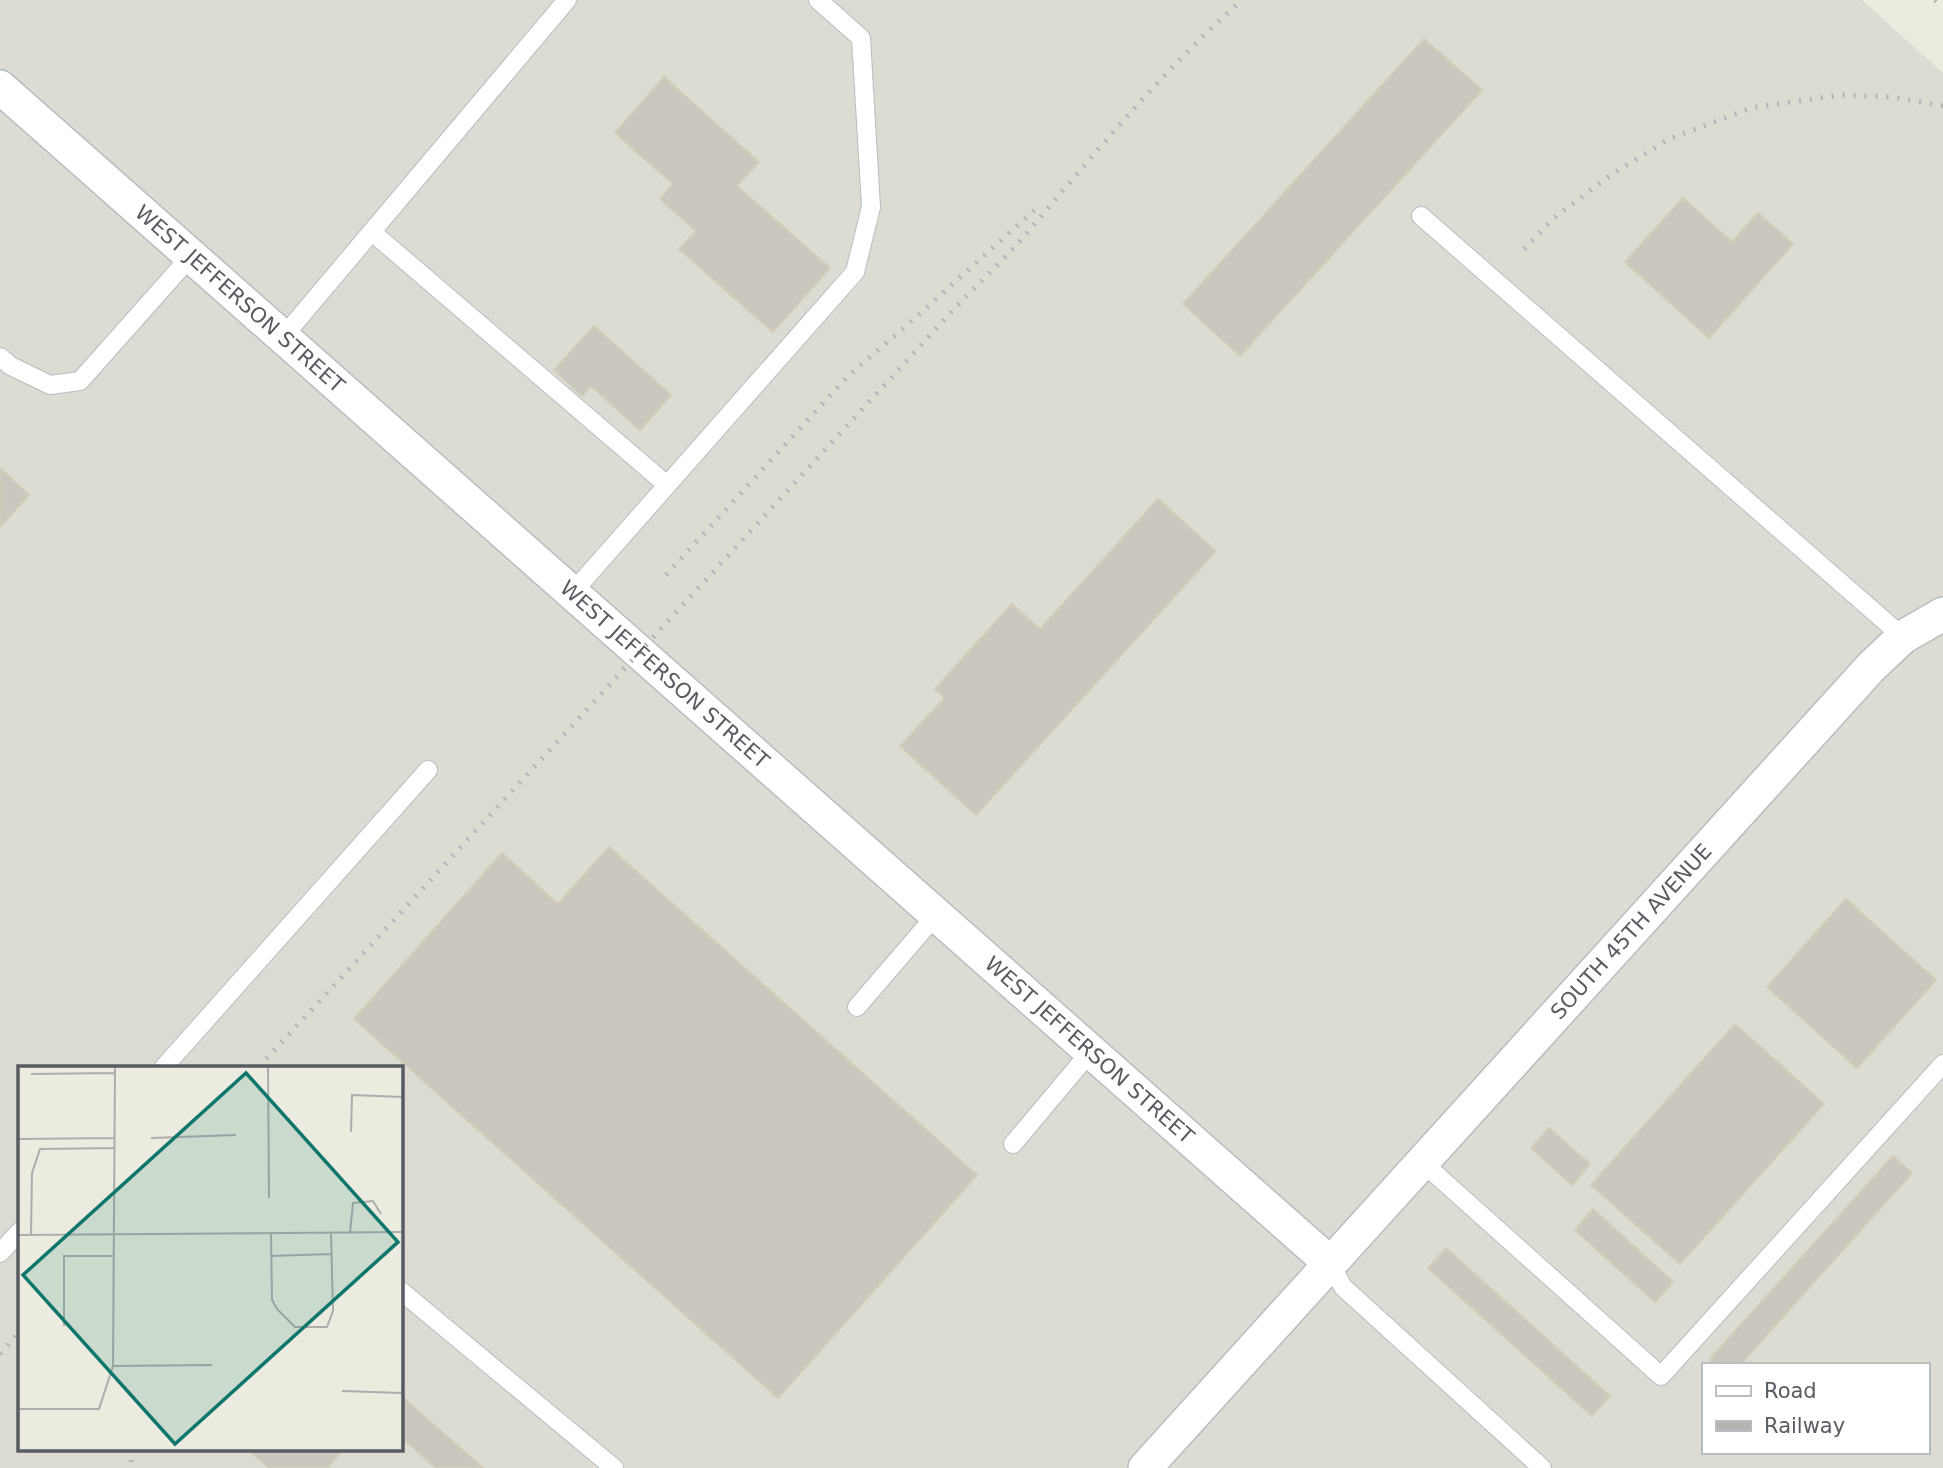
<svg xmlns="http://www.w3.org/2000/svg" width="1943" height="1468" viewBox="0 0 1943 1468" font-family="'DejaVu Sans',sans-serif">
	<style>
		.industrial { fill: #dcdcd3; fill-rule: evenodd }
		.building { fill: #c9c7be; stroke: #d1cdbd; stroke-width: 2 }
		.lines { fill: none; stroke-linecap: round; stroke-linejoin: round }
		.service-casing { stroke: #babbc2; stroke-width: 20 }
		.minor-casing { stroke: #babbc2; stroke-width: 36 }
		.service { stroke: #fff; stroke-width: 18 }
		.minor { stroke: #fff; stroke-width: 33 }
		.rail { stroke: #b3b4b4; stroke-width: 5; stroke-dasharray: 2 9; stroke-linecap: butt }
		.labels { text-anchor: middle; stroke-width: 7; stroke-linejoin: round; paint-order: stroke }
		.street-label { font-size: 21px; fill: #585b61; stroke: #fff }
		.inset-road { fill: none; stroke: #adada9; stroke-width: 2 }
		.view { fill: #0f766e; fill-opacity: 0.15; stroke: #0f766e; stroke-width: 3.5 }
		.inset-edge { fill: none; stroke: #585b61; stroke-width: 3.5 }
	</style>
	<rect width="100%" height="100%" fill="#ecebdf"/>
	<path class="industrial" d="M0,0H1862L1943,73V1468H0ZM19,1067H401V1449H19ZM1703,1365H1927V1452H1703Z"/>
	<g class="building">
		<path d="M1424,39L1482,90L1240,356L1183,304Z"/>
		<path d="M664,77L759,162L737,186L830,268L773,332L679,249L696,231L660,199L673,184L615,133Z"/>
		<path d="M1683,198L1732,242L1758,213L1793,244L1709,338L1625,262Z"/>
		<path d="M594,326L671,395L640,430L591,386L582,396L554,370Z"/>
		<path d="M0,468L29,495L0,527Z"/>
		<path d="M1158,499L1216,551L976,815L900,746L945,698L935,689L1012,604L1040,629Z"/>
		<path d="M609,847L977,1175L778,1398L354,1019L502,853L558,904Z"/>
		<path d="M1846,899L1936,980L1857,1068L1767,987Z"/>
		<path d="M1735,1024L1824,1104L1680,1264L1591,1185Z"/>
		<path d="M1549,1128L1590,1164L1572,1185L1531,1148Z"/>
		<path d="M1893,1156L1912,1173L1740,1365H1716L1710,1359Z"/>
		<path d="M1593,1209L1673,1282L1655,1302L1575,1230Z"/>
		<path d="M1446,1248L1610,1396L1592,1416L1428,1268Z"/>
		<path d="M401,1396L483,1468H436L401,1437Z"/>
		<path d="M247,1449H339L342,1451L327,1468H269Z"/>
	</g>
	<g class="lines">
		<g class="service-casing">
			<g id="service">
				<path d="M1421,216L1903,637"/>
				<path d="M372,232L667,485"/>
				<path d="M283,337L567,0"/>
				<path d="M0,357L11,366L50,385L80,381L191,256"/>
				<path d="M572,593L855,272L871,207L861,38L818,0"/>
				<path d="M857,1007L936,915"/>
				<path d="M164,1067L428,770"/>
				<path d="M1013,1144L1091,1051"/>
				<path d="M1422,1162L1661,1376L1943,1064"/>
				<path d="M0,1253L19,1232"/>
				<path d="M1330,1263L1343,1287L1542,1468"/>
				<path d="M401,1291L614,1468"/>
			</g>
		</g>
		<g class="minor-casing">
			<g id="minor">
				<path id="s1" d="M0,87L1330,1263"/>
				<path id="s2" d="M1145,1468L1872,666L1903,637L1943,614"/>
			</g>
		</g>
		<use href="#service" class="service"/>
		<use href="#minor" class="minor"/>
		<g class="rail">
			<path d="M1935,0L1943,7"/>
			<path d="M1524,249L1554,218L1612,174L1669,139L1751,108L1840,95L1892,97L1943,106"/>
			<path d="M666,575L847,377L914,319L1039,206"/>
			<path d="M259,1067L956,307C980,282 1005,258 1027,233C1095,153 1163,70 1242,0"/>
			<path d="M0,1354L19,1332"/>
			<path d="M130,1449L132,1468"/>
		</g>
	</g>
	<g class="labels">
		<g class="street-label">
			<text dy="7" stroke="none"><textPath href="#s1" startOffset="320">WEST JEFFERSON STREET</textPath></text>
			<text dy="7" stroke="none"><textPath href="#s1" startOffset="887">WEST JEFFERSON STREET</textPath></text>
			<text dy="7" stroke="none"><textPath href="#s2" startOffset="724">SOUTH 45TH AVENUE</textPath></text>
			<text dy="7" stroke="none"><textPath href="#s1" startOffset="1454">WEST JEFFERSON STREET</textPath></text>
		</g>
	</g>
	<g transform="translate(18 1066)">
		<rect width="385" height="385" fill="#ecebdf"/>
		<path class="inset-road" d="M250,1L251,132M13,8L97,7M333,66L334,29L385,31M133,72L218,69M0,73L97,72M253,167L254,234L259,243L277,261H309L315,245L313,167M332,167L335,137L355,135L363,148M13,168L14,107L22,83L97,82M0,169L385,166M253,190L314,188M46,260V190H96M95,300L194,299M324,325L385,327M0,343H81L95,300L97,1"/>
		<path class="view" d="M228,7L380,176L157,378L5,209Z"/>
		<rect width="385" height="385" class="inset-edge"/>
	</g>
	<rect x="1702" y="1363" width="228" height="91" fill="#ffffff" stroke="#bcbdc0" stroke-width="2"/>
	<rect x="1716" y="1386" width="35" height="10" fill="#ffffff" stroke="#bcbdc0" stroke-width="2"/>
	<text x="1764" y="1398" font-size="21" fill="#585b61">Road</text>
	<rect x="1716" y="1421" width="35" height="10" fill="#b3b4b4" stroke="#bcbdc0" stroke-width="2"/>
	<text x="1764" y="1433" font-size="21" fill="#585b61">Railway</text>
</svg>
